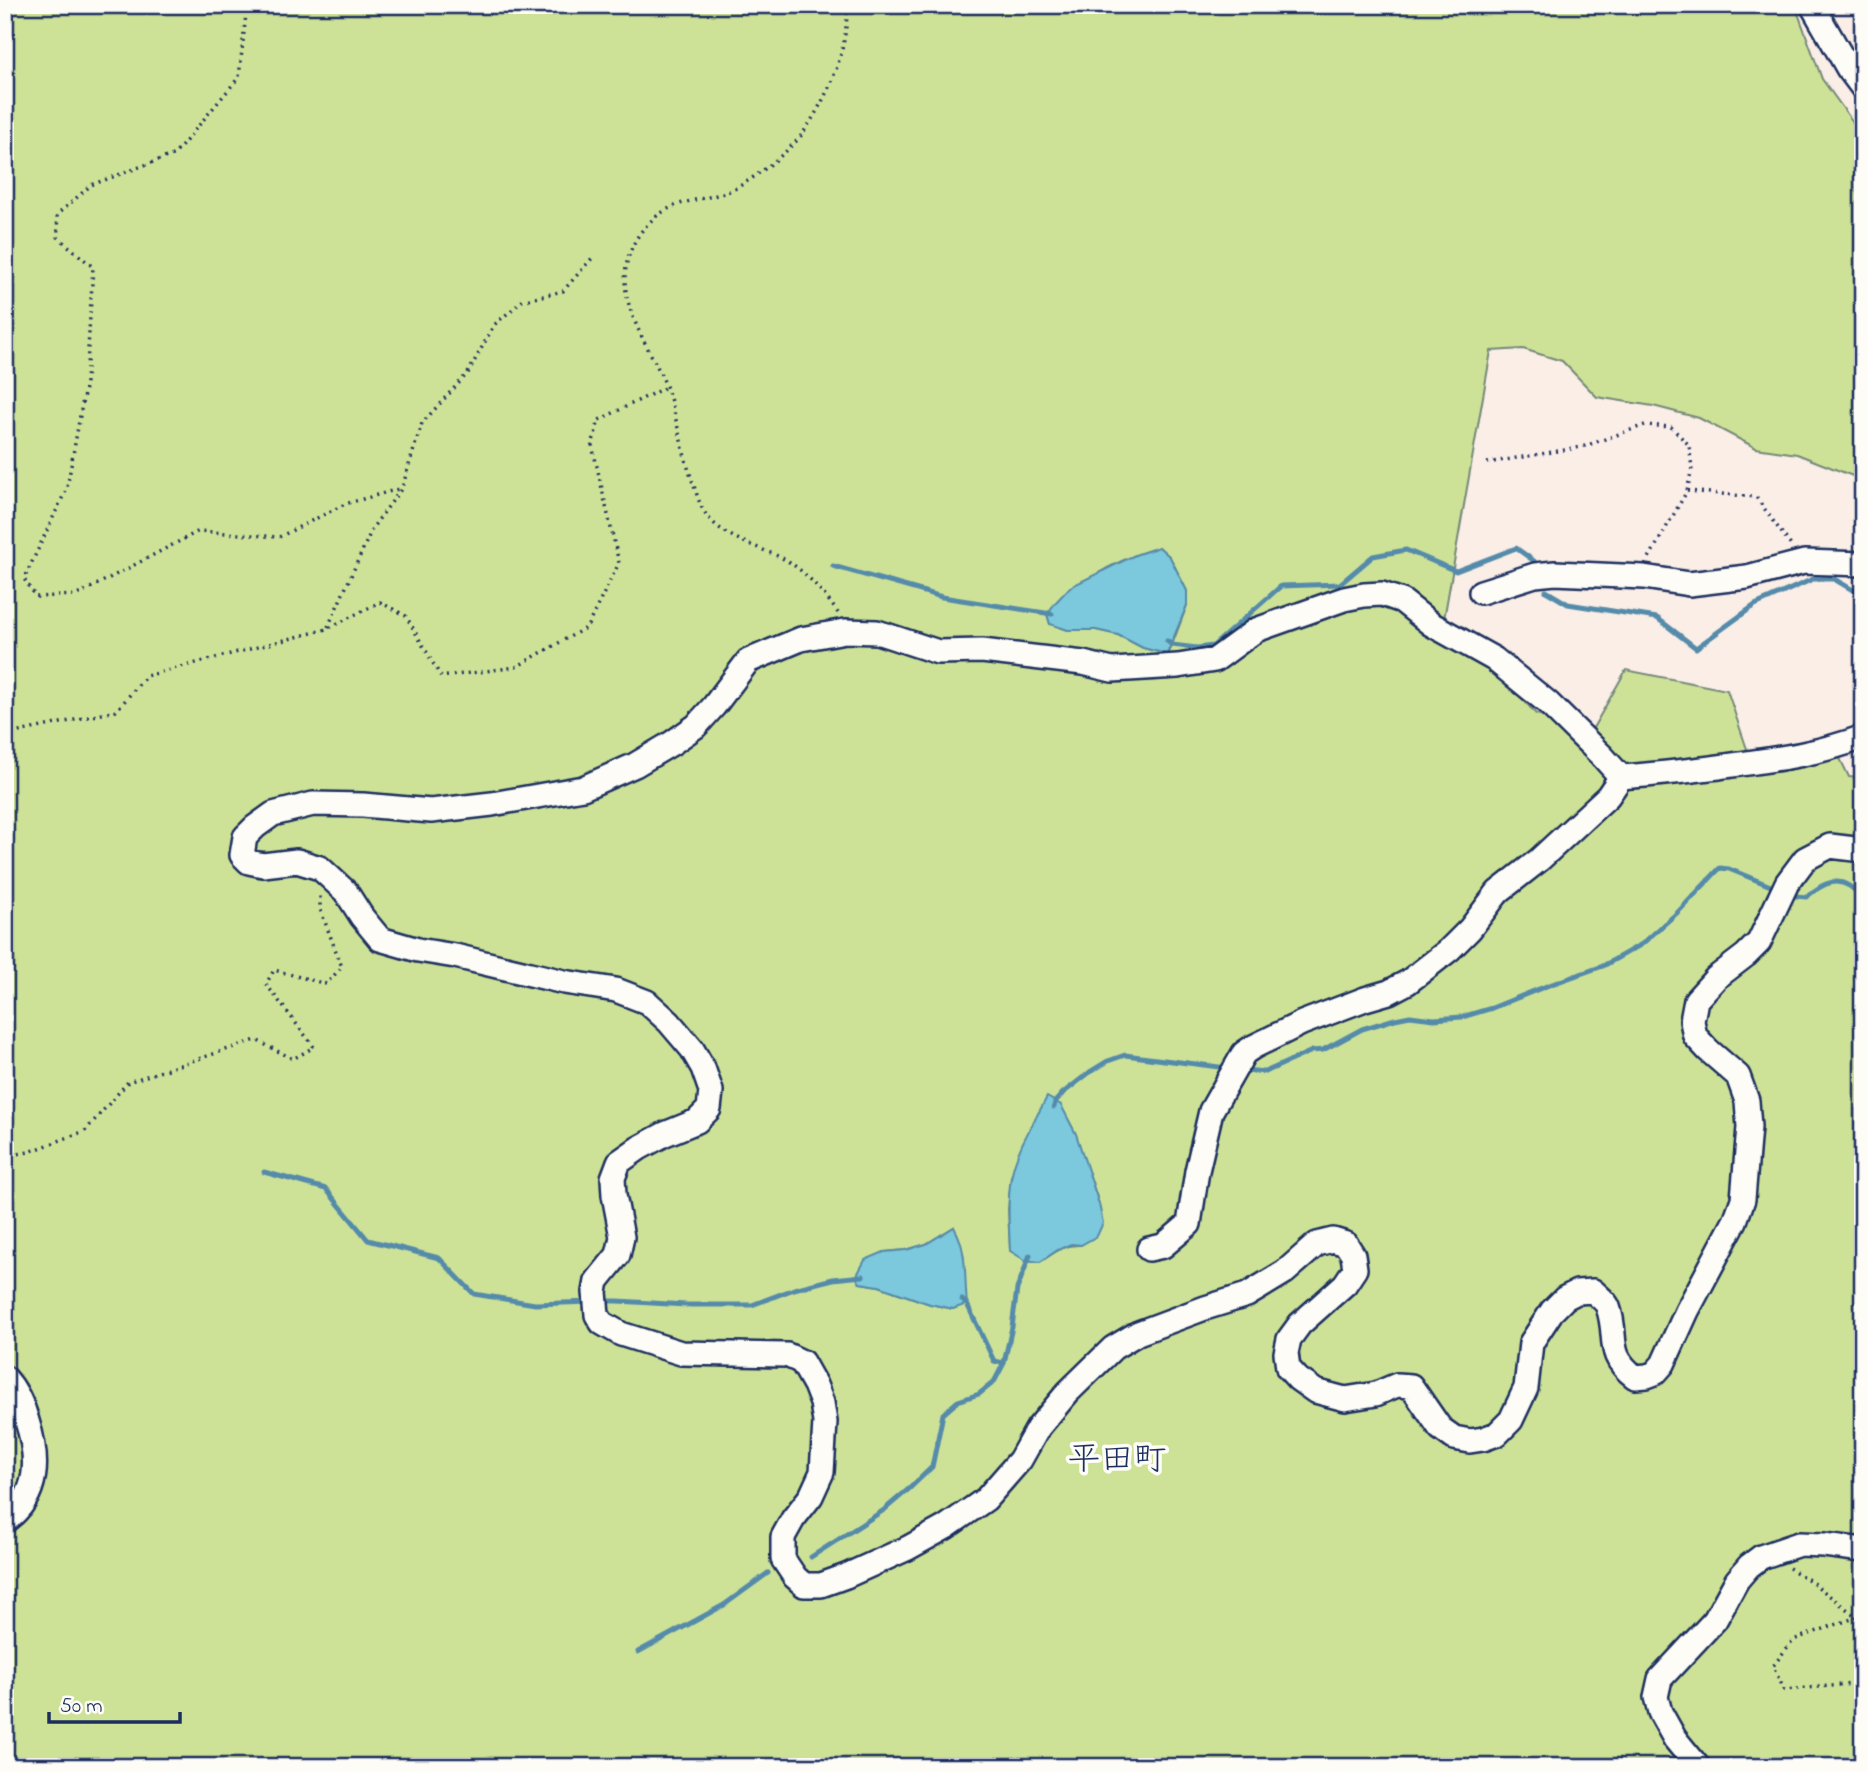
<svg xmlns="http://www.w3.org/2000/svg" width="1868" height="1772" viewBox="0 0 1868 1772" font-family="'Indie Flower','Klee One',sans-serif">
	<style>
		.green { fill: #cee297; stroke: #74887a; stroke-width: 2; fill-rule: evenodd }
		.water { fill: #7cc8dc; stroke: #558baa; stroke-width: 2 }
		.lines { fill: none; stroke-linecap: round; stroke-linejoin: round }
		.stream { stroke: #558baa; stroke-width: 5 }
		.minor-casing { stroke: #1b2f5e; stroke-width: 28 }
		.path { stroke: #1b2f5e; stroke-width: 3.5; stroke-dasharray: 2 5; stroke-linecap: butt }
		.minor { stroke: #fdfcf7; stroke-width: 23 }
		.labels { text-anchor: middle; stroke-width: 7; stroke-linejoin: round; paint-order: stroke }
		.quarter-label { font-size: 33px; fill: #1b2f5e; stroke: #fdfcf7 }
	</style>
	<rect width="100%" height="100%" fill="#faeee6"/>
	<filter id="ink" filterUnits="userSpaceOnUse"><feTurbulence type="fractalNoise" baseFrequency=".0143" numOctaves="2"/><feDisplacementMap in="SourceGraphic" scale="14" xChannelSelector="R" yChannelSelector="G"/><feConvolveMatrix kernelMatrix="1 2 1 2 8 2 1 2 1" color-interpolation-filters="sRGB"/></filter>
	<g filter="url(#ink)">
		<path class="green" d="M5,5H1795L1822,79L1863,136V480L1797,454L1756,448L1699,418L1653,406L1597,397L1562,361L1523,349L1491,351L1440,642L1498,671L1536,714L1593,728L1626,670L1727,690L1749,755L1832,742L1849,777L1863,778V1767H5ZM1159,547L1170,557L1187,591V605L1172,645L1167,654L1143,648L1118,635L1096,630H1068L1050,624L1047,614C1062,601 1077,587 1094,576C1114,563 1136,554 1159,547ZM1089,1173L1099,1204L1081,1245C1064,1244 1054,1253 1040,1262L1010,1250L1008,1210L1011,1176ZM954,1227L966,1303L953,1309L930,1304L879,1286L860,1283L884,1252L906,1250L926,1244Z"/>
		<g class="water">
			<path d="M1159,547L1170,557L1187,591V605L1167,654L1143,648L1118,635L1096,630H1068L1050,624L1047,614L1056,602L1070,587L1135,555Z"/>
			<path d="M1047,1097L1061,1105L1076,1134L1099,1204L1103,1223L1097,1236L1081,1245L1071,1244L1058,1250L1040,1262L1025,1260L1010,1251C1009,1227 1007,1202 1011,1178C1016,1149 1034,1122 1047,1097Z"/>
			<path d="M954,1227C968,1251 964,1277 967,1304L953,1309L930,1304L879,1286L860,1283L856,1277L865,1260L884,1252L906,1250L926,1244Z"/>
		</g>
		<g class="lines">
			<g class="stream">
				<path d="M833,566L942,597L1052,614"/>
				<path d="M1546,591L1568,604L1657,618L1696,648L1755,605L1813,579H1834L1863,596"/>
				<path d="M1167,641L1172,645L1197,648L1213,646L1281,586L1340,584L1373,556L1406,550L1456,571L1516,548L1534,561"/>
				<path d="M1790,894L1796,896L1806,897C1819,887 1833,876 1849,886C1854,889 1858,894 1863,898"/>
				<path d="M1244,1070L1265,1072L1312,1051L1323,1050L1362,1029L1395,1019L1410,1016L1434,1019L1462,1017L1492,1008L1549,985L1603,966L1642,944L1678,912L1720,868L1729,869L1778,889"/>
				<path d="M1054,1107L1055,1102L1063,1093L1090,1072L1108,1061L1125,1055L1227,1068"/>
				<path d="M264,1172L326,1189L368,1240L439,1258L474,1294L535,1304L591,1302"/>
				<path d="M962,1300L967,1304L994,1361L1004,1363"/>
				<path d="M601,1301H618L686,1305H752L794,1289L833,1279L863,1276"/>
				<path d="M811,1557L884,1510L910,1488L932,1467L943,1414L958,1401L979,1394L994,1382L1004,1363L1012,1327L1017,1289L1030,1255"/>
				<path d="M638,1652L724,1605L768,1573"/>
			</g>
			<g class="minor-casing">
				<g id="minor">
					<path d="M1812,5L1848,68L1863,88"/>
					<path d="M1481,592L1535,575L1555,573L1644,577L1689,584L1747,577L1804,562L1863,564"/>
					<path d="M1621,777L1603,757L1548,703L1494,659L1431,624L1402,601L1382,594L1364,595L1344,599L1256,630L1215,660L1178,666L1112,670L1083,663L982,651L938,652L877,632L845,631L801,639L748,661L714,706L696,726L672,743L635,765L583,788L492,804L431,811L363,805L313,804L273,814L255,827L245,837L242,855L249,862L263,865L297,861L320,868L346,892L362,917L380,939L418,950L455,956L564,982L616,990L647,1002L669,1022L692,1049L703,1068L711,1091L709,1109L697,1121L665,1134L639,1148L619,1162L613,1178L614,1195L622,1237L618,1255L597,1281L595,1292L597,1315L602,1323L621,1334L681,1353L787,1355L802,1362L815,1385L822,1403L825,1422L822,1472L811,1496L793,1519L783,1537V1559L795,1577L804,1585H821L846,1576L908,1548L946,1527L986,1499L1020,1460L1038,1428L1068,1392L1113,1348L1138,1333L1205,1308L1247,1295L1285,1272L1317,1244L1333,1240L1346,1244L1353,1255L1355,1269L1345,1284L1300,1324L1289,1339L1286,1353L1288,1368L1298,1379L1315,1391L1345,1399L1376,1394L1397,1385L1411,1386L1440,1428L1454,1438L1470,1441L1483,1439L1497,1434L1511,1420L1526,1388L1531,1343L1552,1311L1565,1298L1577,1292L1593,1291C1598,1296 1606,1301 1608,1307C1619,1338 1604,1353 1635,1377L1647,1376L1655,1373L1663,1364L1687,1311L1735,1221L1743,1199L1749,1127L1747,1101L1738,1076L1708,1050L1695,1036L1692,1021L1696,1000L1716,978L1746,955L1759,942L1787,883L1805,859L1830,846L1863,850"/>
					<path d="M1621,777C1654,775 1686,771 1719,767C1768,760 1816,755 1863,737"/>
					<path d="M1149,1249L1163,1246L1189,1224L1197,1171L1211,1111L1244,1053L1253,1047L1302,1023L1365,999L1389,992L1408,982L1449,950L1470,929L1498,892L1539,860L1608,796L1621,777"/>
					<path d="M5,1378C16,1390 23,1406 27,1421C39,1459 40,1495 5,1521"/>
					<path d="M1698,1767L1675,1739L1660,1712L1656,1697L1660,1679L1715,1620L1737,1580L1749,1566L1761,1557L1799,1544L1824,1545L1863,1550"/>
				</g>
			</g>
			<g class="path">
				<path d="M247,5L239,77L175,154L91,185L57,215L58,237L93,267L86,382L67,488L24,579L36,597L77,595L199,531L279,537L345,504L402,488"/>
				<path d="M1487,463L1582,447L1645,425L1671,427L1689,445L1692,468L1687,491L1649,558"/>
				<path d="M1687,491L1756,497L1792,547"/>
				<path d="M838,613C823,592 805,570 782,558C757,546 726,539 708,517C700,508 697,494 693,483C682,452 677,417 666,386C652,351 625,317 625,278C626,245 647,216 677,205C696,198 720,197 738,187C756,177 792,149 803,133C829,95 848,51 847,5"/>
				<path d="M328,627L373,527L402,488L422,423L468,373L494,325L522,301L563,291L594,256"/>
				<path d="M5,735L116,711L146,676L327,629L380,602L406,616L441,677L516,667L587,627L619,563L592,445L599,420L666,387"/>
				<path d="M5,1156L29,1152L85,1131L128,1082L256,1040L293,1059L314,1047L266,984L274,970L326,984L342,967L320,909V895"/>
				<path d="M1789,1568L1809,1580L1857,1617L1863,1618"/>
				<path d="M1857,1617L1793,1640L1773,1666L1784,1690L1854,1684L1863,1687"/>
			</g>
			<use href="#minor" class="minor"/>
		</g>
	</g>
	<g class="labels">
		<g class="quarter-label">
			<text x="1117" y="1469">平田町</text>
		</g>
	</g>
	<rect width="1868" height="1772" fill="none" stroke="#fdfcf7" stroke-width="28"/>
	<rect x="14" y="14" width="1840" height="1744" fill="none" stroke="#1b2f5e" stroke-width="2.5" filter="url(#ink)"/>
	<path d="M49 1712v10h131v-10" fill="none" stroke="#1b2f5e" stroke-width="3.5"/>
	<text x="60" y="1712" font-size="21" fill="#1b2f5e" stroke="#fdfcf7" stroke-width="5" paint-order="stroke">50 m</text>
</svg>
